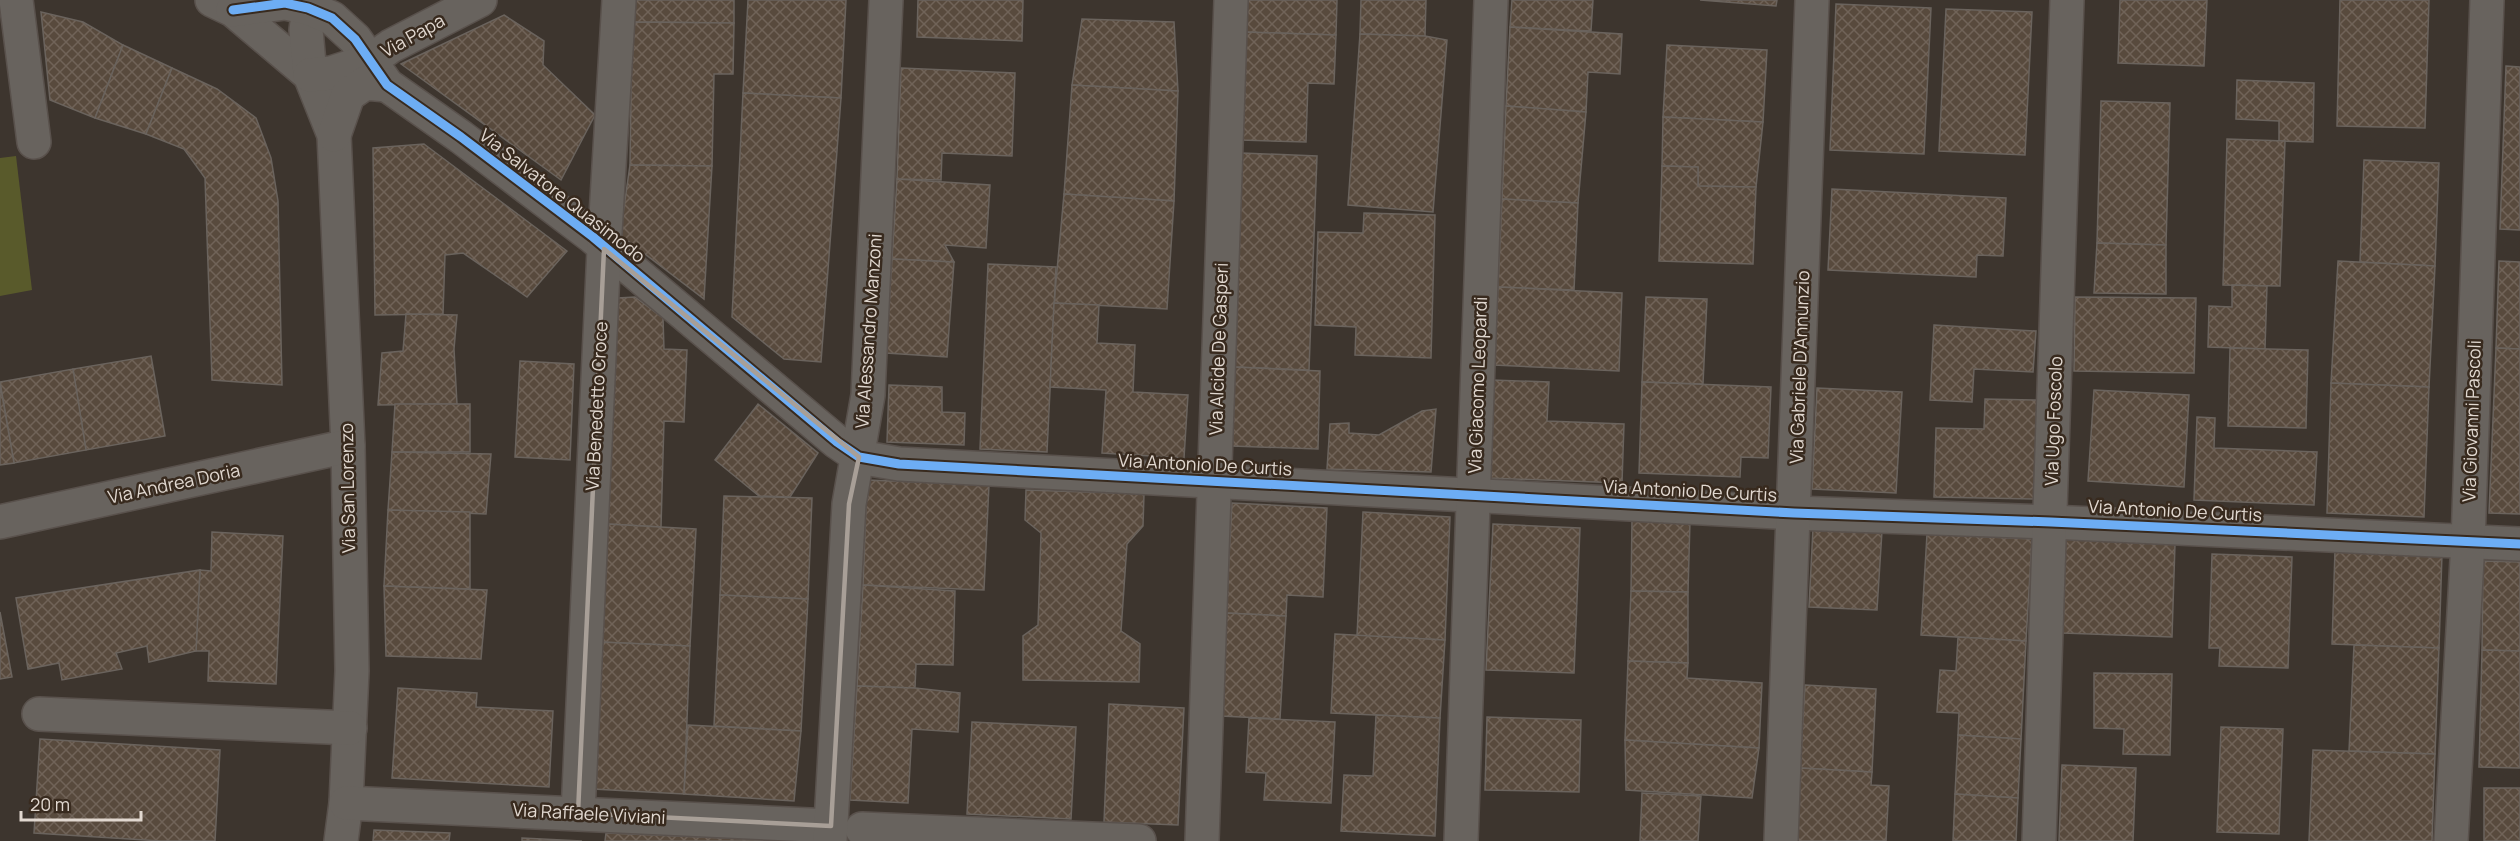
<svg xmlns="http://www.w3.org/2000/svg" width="2520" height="841" viewBox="0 0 2520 841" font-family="Manrope,sans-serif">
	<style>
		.green { fill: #595a2b }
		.building { fill: url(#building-cross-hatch); stroke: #6a635d; stroke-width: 1.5 }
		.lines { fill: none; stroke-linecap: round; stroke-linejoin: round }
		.minor-casing { stroke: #59514c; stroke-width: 36 }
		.minor { stroke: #68635e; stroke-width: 33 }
		.cycleway-casing { stroke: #382a1e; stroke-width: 13 }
		.cycleway { stroke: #6dadf4; stroke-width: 9 }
		.marked { fill: none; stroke: #a89f97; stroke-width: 4.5; stroke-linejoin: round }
		.labels { text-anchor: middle; stroke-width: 5; stroke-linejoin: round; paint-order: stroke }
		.street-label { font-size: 18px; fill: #e1d8d0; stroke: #382a1e }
	</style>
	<defs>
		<pattern id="building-cross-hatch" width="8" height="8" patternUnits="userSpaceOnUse" patternTransform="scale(1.5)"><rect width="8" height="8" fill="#584a3d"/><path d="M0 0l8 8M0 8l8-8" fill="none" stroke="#706358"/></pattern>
	</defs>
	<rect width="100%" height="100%" fill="#3d352e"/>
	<path class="green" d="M16,156L32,290L0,296V158Z"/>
	<g class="building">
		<path d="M634,0H734V23L632,22Z"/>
		<path d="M748,0H846L841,98L743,93Z"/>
		<path d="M918,0H1023L1022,41L917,37Z"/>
		<path d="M1246,0H1337L1336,35L1245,32Z"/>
		<path d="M1361,0H1426L1425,36L1360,34Z"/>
		<path d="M1512,0H1593L1591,31L1510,27Z"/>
		<path d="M1700,0H1777L1776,6Z"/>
		<path d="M2120,0H2207L2204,66L2118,63Z"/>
		<path d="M2340,0H2429L2425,128L2337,126Z"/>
		<path d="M1836,4L1931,8L1924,154L1830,150Z"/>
		<path d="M1946,9L2032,12L2025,155L1939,151Z"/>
		<path d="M41,12L83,22L123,45L95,118L50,100Z"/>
		<path d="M504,15L544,41L543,65L595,115L561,180L401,64Z"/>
		<path d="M1082,19L1174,22L1178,91L1072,85Z"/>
		<path d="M632,22L734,23L733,74H714L712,166L630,165Z"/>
		<path d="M1510,27L1622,34L1620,74L1588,72L1586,112L1506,106Z"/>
		<path d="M1245,32L1336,35L1334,84L1308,83L1306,142L1241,140Z"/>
		<path d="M1360,34L1425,36L1447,40L1433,212L1348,205Z"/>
		<path d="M123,45L172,68L146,134L95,118Z"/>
		<path d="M1667,45L1767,50L1763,122L1663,117Z"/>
		<path d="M2506,66L2520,67V230L2500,229Z"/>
		<path d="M172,68L217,89L256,118L271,158L278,201L282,385L212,380L205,178L184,149L146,134Z"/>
		<path d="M901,68L1015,73L1012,156L942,153L941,180L897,179Z"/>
		<path d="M2237,80L2314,83L2313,142L2279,141V121L2236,119Z"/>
		<path d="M1072,85L1178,91L1174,201L1064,194Z"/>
		<path d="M743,93L841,98L821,362L784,359L732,317Z"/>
		<path d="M2101,101L2170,103L2166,245L2097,243Z"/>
		<path d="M1506,106L1586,112L1578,203L1502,199Z"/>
		<path d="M1663,117L1763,122L1756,187L1698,186V167L1662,166Z"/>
		<path d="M2227,139L2285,141L2280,286L2223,285Z"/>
		<path d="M424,144L567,251L527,297L463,253L445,255L443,314L375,315L373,148Z"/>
		<path d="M1242,153L1317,156L1309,370L1234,367Z"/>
		<path d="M2364,160L2439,163L2435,266L2360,262Z"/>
		<path d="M630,165L712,166L704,299L620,235Z"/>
		<path d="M1662,166L1698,167V186L1756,187L1753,264L1659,261Z"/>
		<path d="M897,179L990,185L986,248L945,245L954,262L892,259Z"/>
		<path d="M1832,189L2006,198L2003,256L1977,255L1976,277L1828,270Z"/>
		<path d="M1064,194L1174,201L1167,309L1054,303Z"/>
		<path d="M1502,199L1578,203L1574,290L1498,287Z"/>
		<path d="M1364,213L1435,215L1431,358L1355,355L1356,327L1315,325L1318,232L1363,233Z"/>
		<path d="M2097,243L2166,245V294L2094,293Z"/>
		<path d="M892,259L954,262L947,357L886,353Z"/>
		<path d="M2338,261L2435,266L2429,387L2331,383Z"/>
		<path d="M2499,261L2520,262V349L2496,348Z"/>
		<path d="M988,264L1056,267L1047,452L980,449Z"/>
		<path d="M2232,285L2267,286L2265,349L2208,347L2209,306L2232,307Z"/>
		<path d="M1498,287L1622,293L1619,371L1494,365Z"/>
		<path d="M635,297L663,318L664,349L687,350L684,422L664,421L661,527L607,524L618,298Z"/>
		<path d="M1646,297L1707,299L1703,384L1642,382Z"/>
		<path d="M2075,297L2196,298L2194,373L2074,371Z"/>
		<path d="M1054,303L1099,305L1097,343L1135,345L1133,392L1188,395L1184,458L1102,453L1106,390L1050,387Z"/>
		<path d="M406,314L457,315L454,349L457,404L378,405L382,353L403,351Z"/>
		<path d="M1934,325L2036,331L2033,372L1974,369L1972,402L1930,400Z"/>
		<path d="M2230,348L2308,350L2306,428L2228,426Z"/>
		<path d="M2496,348L2520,349V514L2489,513Z"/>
		<path d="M151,356L165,436L86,450L73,369Z"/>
		<path d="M520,361L574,364L570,460L515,457Z"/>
		<path d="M1234,367L1320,371L1318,449L1232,446Z"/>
		<path d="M73,369L86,450L14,463L0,382Z"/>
		<path d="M1492,380L1549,382L1547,421L1624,424L1622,483L1488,478Z"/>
		<path d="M1642,382L1771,387L1768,458L1741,457L1740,477L1639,473Z"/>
		<path d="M2331,383L2429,387L2424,517L2327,513Z"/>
		<path d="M0,384L14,463L0,465Z"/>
		<path d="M889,385L942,387V412L965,413L964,445L887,442Z"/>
		<path d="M1817,388L1902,392L1896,493L1812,489Z"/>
		<path d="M2094,390L2189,395L2184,487L2088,481Z"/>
		<path d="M1985,399L2037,400L2035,499L1934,497L1936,428L1984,429Z"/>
		<path d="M395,404H470V452H392Z"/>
		<path d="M758,404L818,453L790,497L759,496L715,460Z"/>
		<path d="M1436,409L1431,472L1327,469L1330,424L1349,423V433L1379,435L1422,411Z"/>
		<path d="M2197,417L2215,418L2214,448L2317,452L2314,505L2194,500Z"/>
		<path d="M392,452L491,454L486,514L388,510Z"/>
		<path d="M867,480L989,485L984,590L863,585Z"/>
		<path d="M1026,490L1144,494L1143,526L1127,544L1121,631L1140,644L1139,682L1023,680V636L1038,625L1041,533L1025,520Z"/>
		<path d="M724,496L812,498L808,599L720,595Z"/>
		<path d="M1232,503L1327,508L1323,597L1287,595L1286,616L1226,613Z"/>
		<path d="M388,510L470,512V589L384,586Z"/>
		<path d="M1363,512L1450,517L1445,640L1357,636Z"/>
		<path d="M1632,519L1690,521L1688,592L1631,591Z"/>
		<path d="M607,524L696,529L690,646L600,642Z"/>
		<path d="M1493,524L1580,528L1574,673L1486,670Z"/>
		<path d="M1813,528L1882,531L1877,610L1809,607Z"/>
		<path d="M212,532L283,536L276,684L208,681L209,651H196L200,570L211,571Z"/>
		<path d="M1927,534L2032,539L2026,641L1921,635Z"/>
		<path d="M2065,538L2175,544L2172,637L2063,633Z"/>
		<path d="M2335,550L2442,554L2439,648L2332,644Z"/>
		<path d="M2212,554L2292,557L2288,668L2219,666L2220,648H2209Z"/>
		<path d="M2483,561L2520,562V651L2482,650Z"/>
		<path d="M200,570L196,651L149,662L147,646L116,653L122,669L62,680L59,663L28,669L16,598Z"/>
		<path d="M863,585L955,591L953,665L916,664L915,688L857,686Z"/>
		<path d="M384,586L487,590L481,659L386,656Z"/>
		<path d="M1631,591L1688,592V663L1628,661Z"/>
		<path d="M720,595L808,599L801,731L714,726Z"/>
		<path d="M0,612L12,677L0,679Z"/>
		<path d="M1226,613L1286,616L1280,719L1221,716Z"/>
		<path d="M1335,634L1445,640L1440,718L1331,713Z"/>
		<path d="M1958,637L2026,641L2021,739L1958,735L1959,713L1937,712L1940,670L1956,671Z"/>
		<path d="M600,642L690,646L684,794L593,789Z"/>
		<path d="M2354,645L2439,648L2435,754L2349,751Z"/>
		<path d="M2482,650L2520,651V768L2479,767Z"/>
		<path d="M1628,661L1688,663L1687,678L1762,683L1759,748L1625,740Z"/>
		<path d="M2094,673L2172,674L2170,755L2123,754L2124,729L2094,728Z"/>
		<path d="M1805,685L1876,689L1872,772L1800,768Z"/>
		<path d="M857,686L915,688L960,693L958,732L912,729L908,803L850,800Z"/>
		<path d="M398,688L477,693L476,707L553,711L549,787L392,778Z"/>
		<path d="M1109,704L1184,708L1178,825L1104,822Z"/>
		<path d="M1376,715L1440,718L1435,836L1341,831L1344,775L1373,776Z"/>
		<path d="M1487,717L1581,720L1579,792L1485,790Z"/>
		<path d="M1249,718L1335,722L1331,803L1264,800L1266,773L1246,772Z"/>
		<path d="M972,722L1076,727L1071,819L967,814Z"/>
		<path d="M688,725L801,731L794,801L684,794Z"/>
		<path d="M2221,727L2283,729L2279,834L2217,832Z"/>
		<path d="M1958,735L2021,739L2018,798L1955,794Z"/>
		<path d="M40,739L220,750L215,841H161L34,833Z"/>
		<path d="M1625,740L1759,748L1752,798L1626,790Z"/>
		<path d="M2313,750L2435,754L2432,841H2309Z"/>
		<path d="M2062,765L2136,768L2133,841H2059Z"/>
		<path d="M1800,768L1872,772L1871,785L1889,786L1886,841H1796Z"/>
		<rect x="2484" y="788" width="36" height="53"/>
		<path d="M1642,793L1701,796L1698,841H1640Z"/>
		<path d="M1955,794L2018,798L2016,841H1953Z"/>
		<path d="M374,830L450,833L449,841H373Z"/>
		<path d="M606,833L790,841H605Z"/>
		<path d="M522,838L582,841H522Z"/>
	</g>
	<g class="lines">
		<g class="minor-casing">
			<g id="minor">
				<path d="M16,0L34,142"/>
				<path d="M212,0L233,10L310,75"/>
				<path d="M310,0L306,30L310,75L334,135L348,446L352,671L346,803L341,841"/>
				<path d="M233,10L285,3L308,8L332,18L355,39L387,85L461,137L593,237L837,442L859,457L899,464L1794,513L2051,522L2520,544"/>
				<path d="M310,75L331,73L371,60L391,46L480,0"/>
				<path d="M334,135L348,95L365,83L387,85"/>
				<path d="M0,522L348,446"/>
				<path d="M39,714L350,728"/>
				<path d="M346,803L831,826"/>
				<path d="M578,813L604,249L619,0"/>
				<path d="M862,829L1139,841"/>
				<path d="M830,841L849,504L868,395L886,0"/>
				<path d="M1202,841L1231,0"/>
				<path d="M1461,841L1491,0"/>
				<path d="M1781,841L1812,0"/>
				<path d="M2039,841L2067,0"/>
				<path d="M2451,841L2468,542L2487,0"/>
			</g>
		</g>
		<use href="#minor" class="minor"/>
		<g class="cycleway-casing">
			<path id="cycleway" d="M233,10L285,3L308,8L332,18L355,39L387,85L461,137L593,237L837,442L859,457L899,464L1794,513L2051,522L2520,544"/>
		</g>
		<use href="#cycleway" class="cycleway"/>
	</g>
	<path class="marked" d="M604,249L859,457L849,504L831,826L578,813Z"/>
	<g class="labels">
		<g class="street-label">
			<text transform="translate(413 36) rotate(-29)" y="6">Via Papa</text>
			<text transform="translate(562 196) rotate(38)" y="6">Via Salvatore Quasimodo</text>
			<text transform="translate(869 331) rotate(-86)" y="6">Via Alessandro Manzoni</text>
			<text transform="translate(1219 349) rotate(-88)" y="6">Via Alcide De Gasperi</text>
			<text transform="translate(1800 367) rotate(-88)" y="6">Via Gabriele D'Annunzio</text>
			<text transform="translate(1478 385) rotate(-88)" y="6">Via Giacomo Leopardi</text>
			<text transform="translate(597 406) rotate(-87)" y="6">Via Benedetto Croce</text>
			<text transform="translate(2054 421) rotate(-88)" y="6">Via Ugo Foscolo</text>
			<text transform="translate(2472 421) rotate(-88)" y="6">Via Giovanni Pascoli</text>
			<text transform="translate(1205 465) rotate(3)" y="6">Via Antonio De Curtis</text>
			<text transform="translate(174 484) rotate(-12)" y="6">Via Andrea Doria</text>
			<text transform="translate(348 488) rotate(-91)" y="6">Via San Lorenzo</text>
			<text transform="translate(1690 491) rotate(3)" y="6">Via Antonio De Curtis</text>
			<text transform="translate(2175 511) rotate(3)" y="6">Via Antonio De Curtis</text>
			<text transform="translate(589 814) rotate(3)" y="6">Via Raffaele Viviani</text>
		</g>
	</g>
	<path d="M21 811v9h120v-9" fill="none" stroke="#e1d8d0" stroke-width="3"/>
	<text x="30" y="811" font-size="18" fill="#e1d8d0" stroke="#382a1e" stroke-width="4.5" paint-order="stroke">20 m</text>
</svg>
